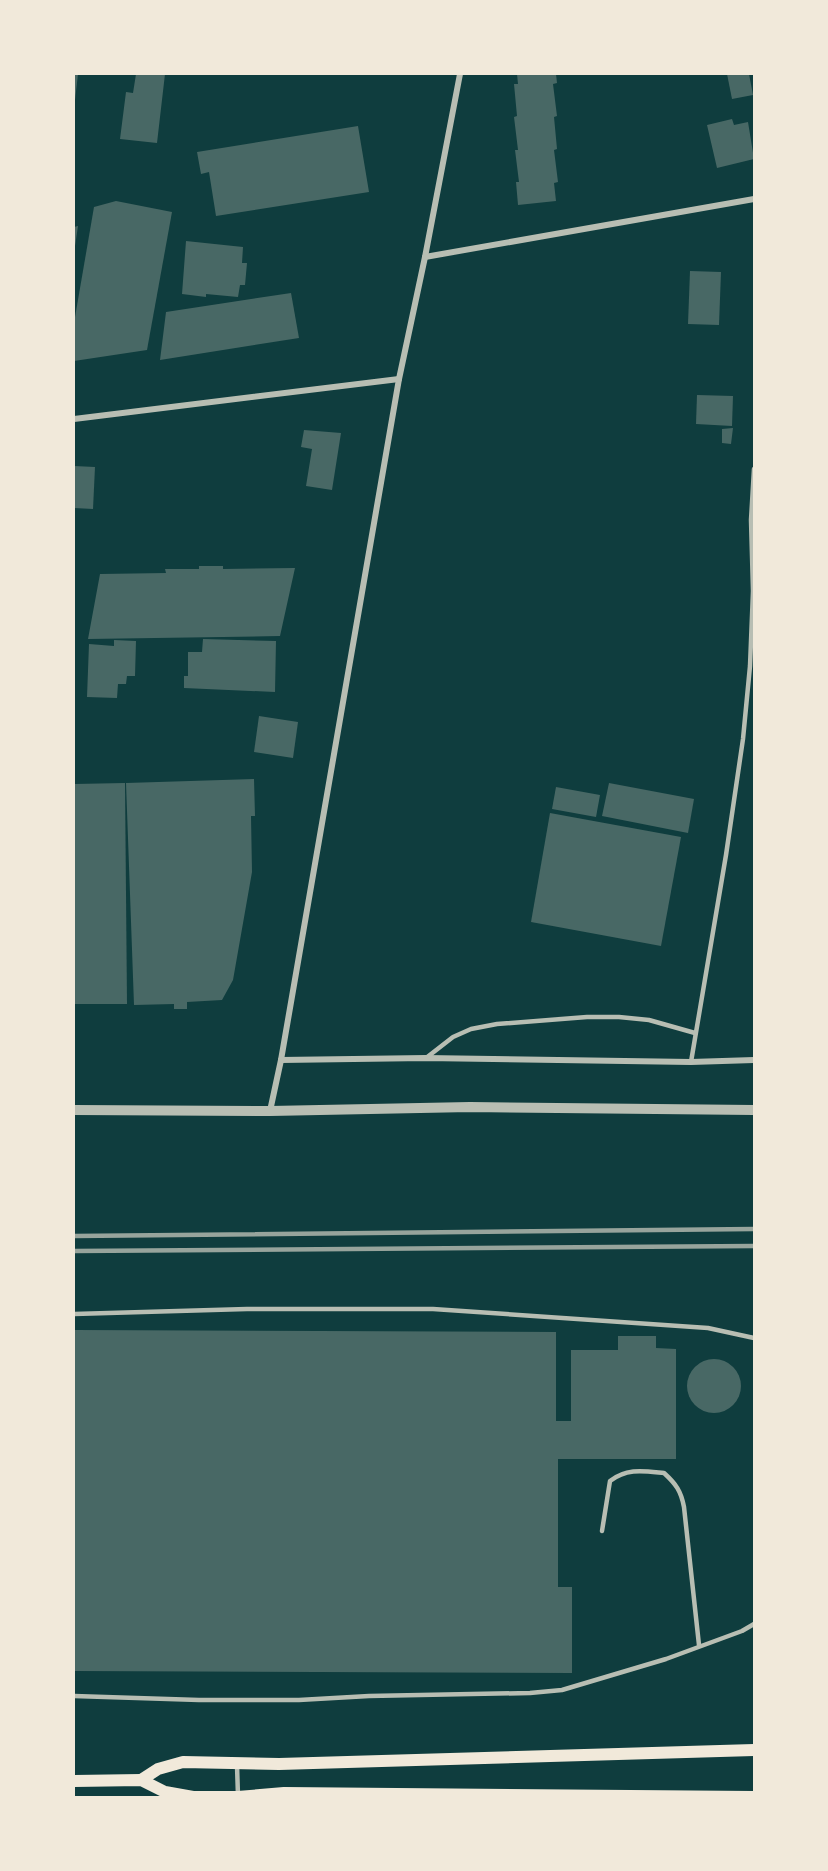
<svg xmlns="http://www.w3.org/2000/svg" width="828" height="1871" viewBox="0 0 828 1871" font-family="Rubik,sans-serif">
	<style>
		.building { fill: #486865 }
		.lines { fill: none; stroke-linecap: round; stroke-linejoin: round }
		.service { stroke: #b8beb3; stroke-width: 4.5 }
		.minor { stroke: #b8beb3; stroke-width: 6 }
		.tertiary { stroke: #b8beb3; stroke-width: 10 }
		.secondary { stroke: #f1e9da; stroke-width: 12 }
		.rail { stroke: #97a49c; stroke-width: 4.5 }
	</style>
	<rect width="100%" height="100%" fill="#0f3d3e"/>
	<g class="building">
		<path d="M74,74H78L75,100H74Z"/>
		<path d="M136,74H165L157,143L120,139L126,92L133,93Z"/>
		<path d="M517,74H556L557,83L553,84L557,116L554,117L557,149L554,150L558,182L554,183L556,201L518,205L516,182H519L515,150H518L514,117L517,116L514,84H518Z"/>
		<path d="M727,74H749L753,95L732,99Z"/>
		<path d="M732,119L734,125L748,122L754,159L717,168L707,125Z"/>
		<path d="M358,126L369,192L216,216L209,172L201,174L197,152Z"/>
		<path d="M116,201L172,212L147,350L74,361V323L94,207Z"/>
		<path d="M78,226L75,246H74V227Z"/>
		<path d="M186,241L243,247L242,263H247L245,285H240L238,297L206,294V297L182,294Z"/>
		<path d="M690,271L721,272L719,325L688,324Z"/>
		<path d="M291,293L299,338L160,360L166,312Z"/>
		<path d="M697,395L733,396L732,426L696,424Z"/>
		<path d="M733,428L731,444L722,443V429Z"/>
		<path d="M304,430L341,433L332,490L306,486L312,449L301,447Z"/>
		<path d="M74,466L95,467L93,509L74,508Z"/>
		<path d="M199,566H223V569L295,568L280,636L88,639L100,574L166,573L165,569H199Z"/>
		<path d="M203,639L276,641L275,692L184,688V676H188V652H202Z"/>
		<path d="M114,640L136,641L135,676H127L126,684H118L117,698L87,697L89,644L114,646Z"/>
		<path d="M259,716L298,722L293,758L254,752Z"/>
		<path d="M254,779L255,816H251L252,872L233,980L222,1000L187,1002V1009H174V1004L134,1005L126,783Z"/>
		<path d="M125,783L127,1004H74V784Z"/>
		<path d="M609,783L694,799L688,833L602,816Z"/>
		<path d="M556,787L600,795L596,817L552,809Z"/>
		<path d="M550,813L681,837L661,946L531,922Z"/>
		<path d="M74,1330L556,1332V1421H571V1350H618V1336H656V1348L676,1349V1459H558V1587H572V1673L74,1671Z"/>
		<circle cx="714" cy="1386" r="27"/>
	</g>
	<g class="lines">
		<g class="service">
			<path d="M426,1058L453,1037L471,1029L497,1024L587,1017H619L649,1020L695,1033"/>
			<path d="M691,1062L726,855L743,739L750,666L753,591L751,520L754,469"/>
			<path d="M74,1314L247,1309H433L708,1328L754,1338"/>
			<path d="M602,1531L610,1481C627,1468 643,1471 664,1473C676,1484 681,1491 684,1507L699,1645"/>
			<path d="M74,1696L199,1700H299L369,1696L530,1693L562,1690L666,1659L742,1631L754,1624"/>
			<path d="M237,1765L238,1796"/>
		</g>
		<g class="minor">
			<path d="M425,257L754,199"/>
			<path d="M74,419L399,379"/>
			<path d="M281,1060L426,1058L691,1062L754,1060"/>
			<path d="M270,1111L281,1060L399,379L425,257L460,74"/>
		</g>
		<path class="tertiary" d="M74,1110L270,1111L470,1107L754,1110"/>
		<g class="secondary">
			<path d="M141,1780L158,1769L183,1762L279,1764L754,1750"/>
			<path d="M74,1781L141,1780L165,1792L193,1797H238L284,1793L754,1797"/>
		</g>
		<g class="rail">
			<path d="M74,1236L754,1229"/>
			<path d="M74,1251L754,1246"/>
		</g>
	</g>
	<rect width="828" height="1871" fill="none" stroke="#f1e9da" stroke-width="150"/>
</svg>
